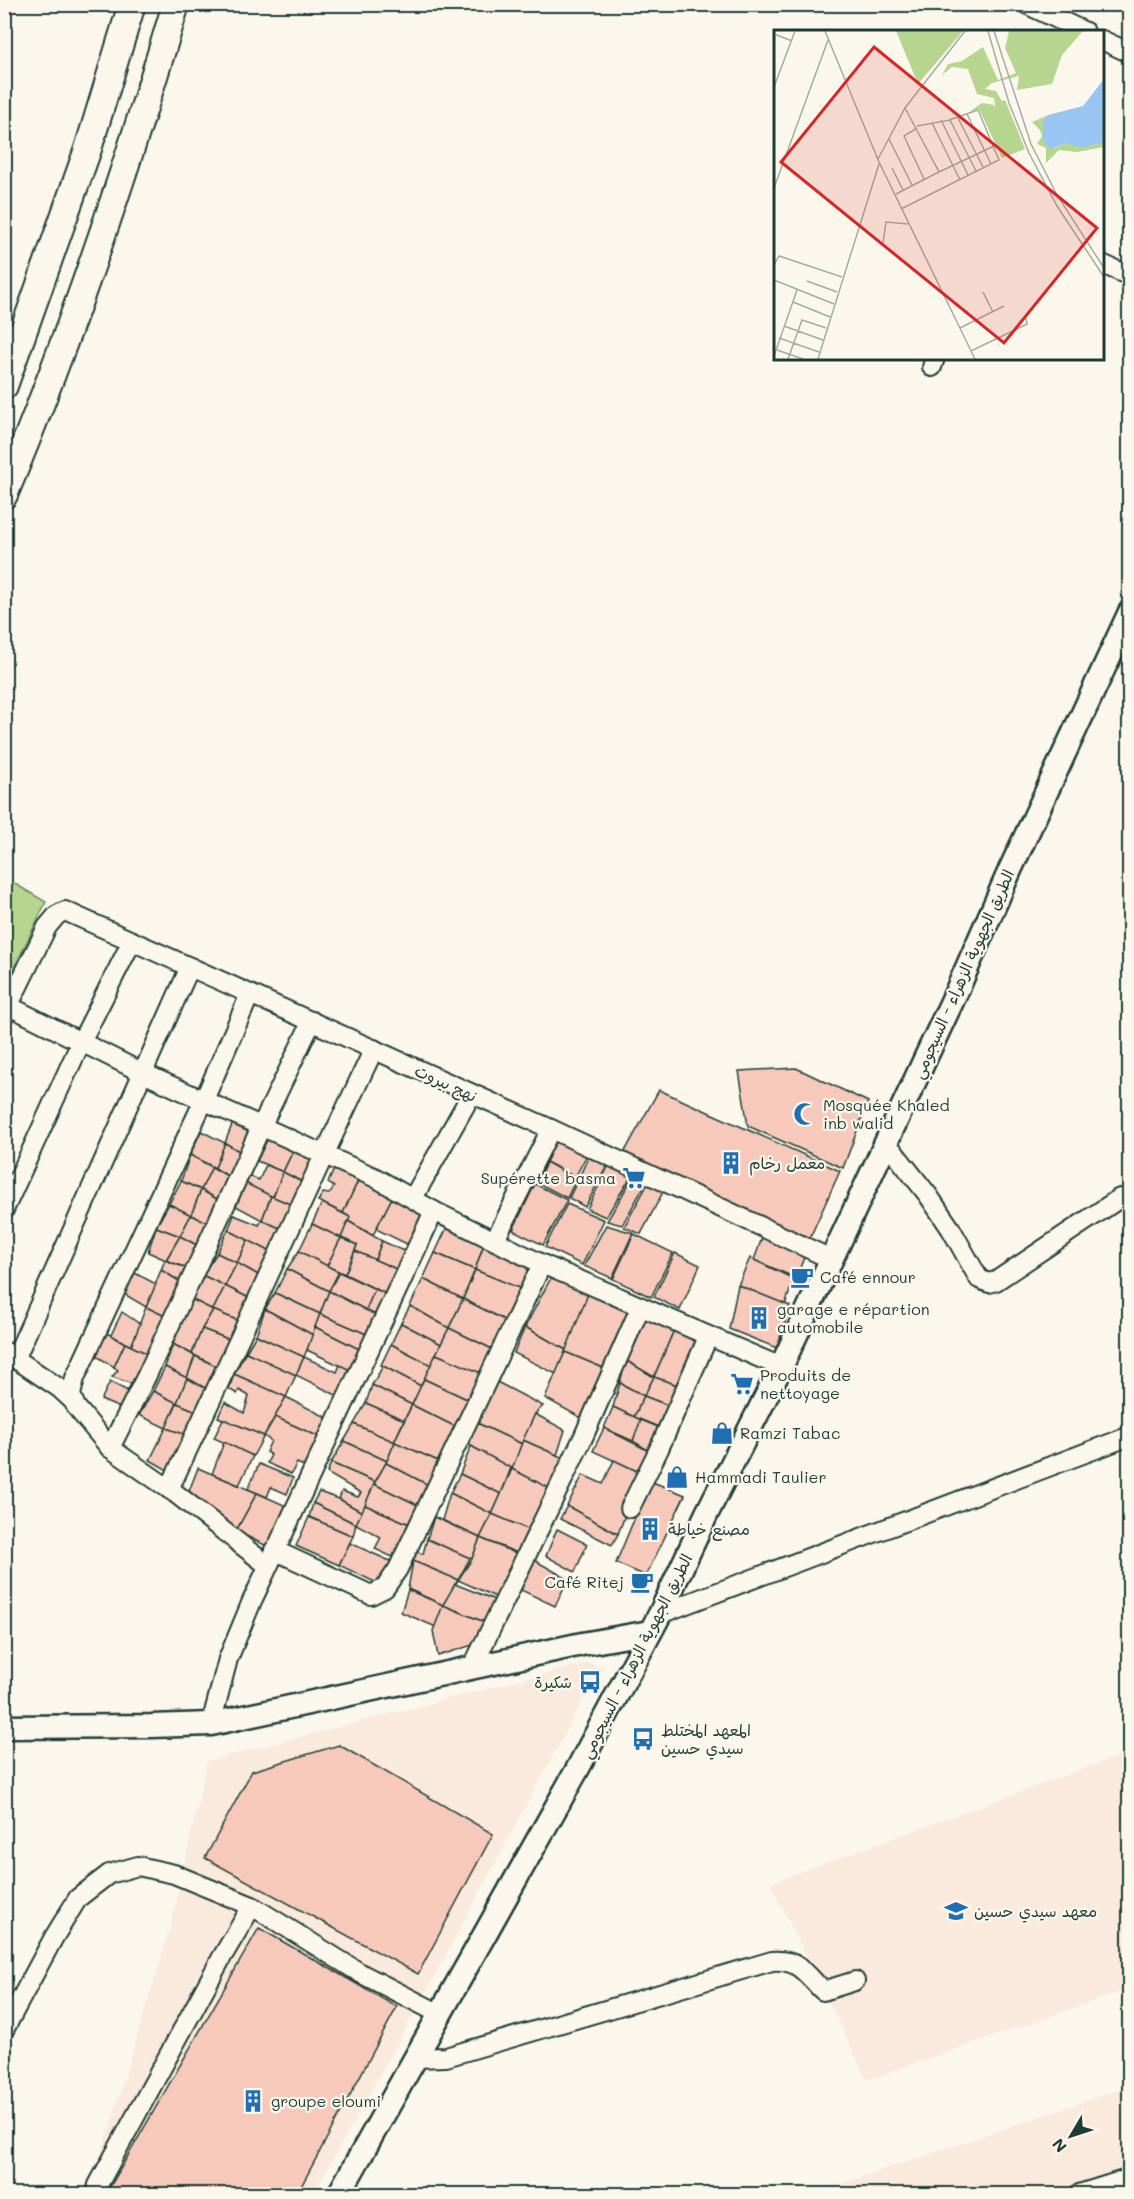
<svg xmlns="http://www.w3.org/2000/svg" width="1134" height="2199" viewBox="0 0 1134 2199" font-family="Mali,'Playpen Sans Arabic',sans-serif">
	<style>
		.built { fill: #fae9dd }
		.green { fill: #b6d68f; stroke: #6a8a62; stroke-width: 1.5 }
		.building { fill: #f7c9bb; stroke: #1f3d34; stroke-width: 1.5 }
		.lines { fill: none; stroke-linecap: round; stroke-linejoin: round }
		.minor-casing { stroke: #1f3d34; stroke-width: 22 }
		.major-casing { stroke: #1f3d34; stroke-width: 27 }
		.highway-casing { stroke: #1f3d34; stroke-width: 30 }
		.minor { stroke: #fbf7ec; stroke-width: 18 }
		.major { stroke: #fbf7ec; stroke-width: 22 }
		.highway { stroke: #fbf7ec; stroke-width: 26 }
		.labels { text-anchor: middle; stroke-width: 4.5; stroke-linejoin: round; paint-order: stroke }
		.street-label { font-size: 16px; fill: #1f3d34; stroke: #fbf7ec }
		.poi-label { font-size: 16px; fill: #1f3d34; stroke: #fbf7ec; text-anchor: start }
		.inset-road { fill: none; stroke: #a3ada2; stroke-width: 1.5 }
		.view { fill: #d62828; fill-opacity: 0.15; stroke: #d62828; stroke-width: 3 }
		.inset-edge { fill: none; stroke: #1f3d34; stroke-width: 3 }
	</style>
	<rect width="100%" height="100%" fill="#fbf7ec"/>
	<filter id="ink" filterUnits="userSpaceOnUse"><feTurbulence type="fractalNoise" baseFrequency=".0167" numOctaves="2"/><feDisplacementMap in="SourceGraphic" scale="12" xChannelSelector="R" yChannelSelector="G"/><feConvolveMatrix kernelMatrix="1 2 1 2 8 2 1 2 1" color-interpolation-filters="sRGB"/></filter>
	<g filter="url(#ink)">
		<g class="built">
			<path d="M587,1663L600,1668L419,2005L313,2194H89L171,1925L207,1761Z"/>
			<path d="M1129,1752V1989L867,2080L770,1883Z"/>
			<path d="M1129,2086V2174L1069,2194H812Z"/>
		</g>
		<path class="green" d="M5,878L46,902L5,987Z"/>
		<g class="building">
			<path d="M796,1068L868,1102L843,1168L748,1126L739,1071Z"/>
			<path d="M659,1090L840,1171L808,1242L623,1155Z"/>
			<path d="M235,1117L258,1128L246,1155L225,1143Z"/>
			<path d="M201,1131L225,1143L215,1168L190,1155Z"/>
			<path d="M268,1138L294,1149L283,1172L257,1161Z"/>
			<path d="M556,1140L588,1153L575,1177L546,1162Z"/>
			<path d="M225,1143L246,1155L234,1180L215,1168Z"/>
			<path d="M294,1149L317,1158L306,1184L283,1172Z"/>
			<path d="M590,1154L609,1162L585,1207L569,1198Z"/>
			<path d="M190,1155L212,1167L201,1190L181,1181Z"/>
			<path d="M546,1162L576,1179L567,1198L538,1183Z"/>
			<path d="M610,1163L632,1175L606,1217L587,1209Z"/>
			<path d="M266,1165L283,1172L273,1197L245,1183L250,1176L259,1180Z"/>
			<path d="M212,1167L234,1180L224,1203L201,1190Z"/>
			<path d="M335,1167L359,1179L343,1213L318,1201L323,1193L329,1194L334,1187L328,1183Z"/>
			<path d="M283,1172L306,1184L295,1206L273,1197Z"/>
			<path d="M634,1175L647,1181L622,1225L607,1221Z"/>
			<path d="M359,1179L393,1196L373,1235L348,1221L350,1217L343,1213Z"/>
			<path d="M650,1180L665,1188L641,1234L624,1227Z"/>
			<path d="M181,1181L201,1190L191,1215L169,1204Z"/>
			<path d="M245,1183L271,1196L262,1220L236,1206Z"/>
			<path d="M535,1184L567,1200L543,1245L513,1230Z"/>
			<path d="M201,1190L224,1203L213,1225L191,1215Z"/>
			<path d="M271,1196L295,1206L284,1230L262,1220Z"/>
			<path d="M393,1196L427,1213L411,1246L376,1229Z"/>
			<path d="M322,1203L350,1217L341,1238L312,1224Z"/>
			<path d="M169,1204L191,1215L180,1236L156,1227Z"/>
			<path d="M567,1204L604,1220L582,1265L545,1247Z"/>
			<path d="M191,1215L213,1225L205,1229L200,1235L206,1239L202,1248L180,1236Z"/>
			<path d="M234,1215L259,1225L262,1220L284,1230L273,1253L228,1230Z"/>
			<path d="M348,1221L382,1241L375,1260L355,1251L357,1245L341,1238Z"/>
			<path d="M312,1224L341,1238L327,1266L299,1251Z"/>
			<path d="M448,1225L485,1241L475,1270L435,1253Z"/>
			<path d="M606,1225L633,1233L612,1278L584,1266Z"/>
			<path d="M156,1227L180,1236L166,1260L148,1252Z"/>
			<path d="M228,1230L248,1240L237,1263L217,1253Z"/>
			<path d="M634,1234L673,1253L651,1297L613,1279Z"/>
			<path d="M763,1235L805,1255L796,1278L754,1260Z"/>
			<path d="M180,1236L202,1248L191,1270L166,1260Z"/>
			<path d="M341,1238L357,1245L345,1274L327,1266Z"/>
			<path d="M248,1240L273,1253L262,1277L237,1263Z"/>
			<path d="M382,1241L410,1254L403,1272L375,1260Z"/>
			<path d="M485,1241L535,1265L526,1291L475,1270Z"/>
			<path d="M299,1251L339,1272L329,1291L287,1269Z"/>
			<path d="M355,1251L403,1272L392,1297L345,1274Z"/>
			<path d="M217,1253L237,1263L225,1286L202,1275Z"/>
			<path d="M435,1253L475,1270L463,1299L423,1279Z"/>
			<path d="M675,1253L700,1265L680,1310L654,1297Z"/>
			<path d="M750,1258L794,1279L785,1305L738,1285Z"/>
			<path d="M165,1260L191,1270L184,1284L161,1270Z"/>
			<path d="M237,1263L262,1277L253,1300L225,1286Z"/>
			<path d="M287,1269L329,1291L320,1314L275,1293Z"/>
			<path d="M161,1270L184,1284L169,1318L146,1307Z"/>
			<path d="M475,1270L526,1291L510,1323L463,1299Z"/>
			<path d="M133,1272L156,1284L146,1307L124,1294Z"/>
			<path d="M339,1272L375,1289L366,1310L329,1291Z"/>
			<path d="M202,1275L225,1286L213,1310L191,1299Z"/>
			<path d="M552,1276L588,1294L566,1350L525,1327Z"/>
			<path d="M423,1279L463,1299L449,1328L410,1306Z"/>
			<path d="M738,1285L790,1306L777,1348L729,1329Z"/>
			<path d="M225,1286L253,1300L241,1322L213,1310Z"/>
			<path d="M375,1289L392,1297L381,1318L366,1310Z"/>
			<path d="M329,1291L381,1318L373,1337L320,1314Z"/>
			<path d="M275,1293L320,1314L313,1335L265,1309Z"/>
			<path d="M588,1294L631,1314L608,1370L565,1352Z"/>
			<path d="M191,1299L213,1310L202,1329L192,1354L173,1344Z"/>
			<path d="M463,1299L510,1323L496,1351L449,1328Z"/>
			<path d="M410,1306L449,1328L441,1344L401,1323Z"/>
			<path d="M146,1307L169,1318L152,1356L131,1346Z"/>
			<path d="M265,1309L313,1335L304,1357L256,1335Z"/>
			<path d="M213,1310L241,1322L233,1341L202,1329Z"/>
			<path d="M122,1312L140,1324L131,1346L111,1335Z"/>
			<path d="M320,1314L371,1336L365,1352L315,1327Z"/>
			<path d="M643,1317L674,1330L654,1377L625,1360Z"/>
			<path d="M401,1323L441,1344L431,1365L391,1344Z"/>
			<path d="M315,1327L365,1352L356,1373L307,1350Z"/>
			<path d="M525,1327L566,1350L556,1374L514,1353Z"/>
			<path d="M449,1328L496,1351L489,1377L436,1354Z"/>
			<path d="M202,1329L233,1341L222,1369L192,1354Z"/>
			<path d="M674,1330L703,1342L683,1387L654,1377Z"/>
			<path d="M105,1332L125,1343L114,1367L95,1355Z"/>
			<path d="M256,1335L304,1357L296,1375L246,1352Z"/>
			<path d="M125,1343L152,1356L138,1386L112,1377L118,1370L114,1367Z"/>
			<path d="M173,1344L195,1356L187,1378L165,1367Z"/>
			<path d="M391,1344L431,1365L421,1386L381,1365Z"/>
			<path d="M246,1352L296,1375L286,1397L234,1374Z"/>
			<path d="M565,1352L608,1370L585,1420L545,1398Z"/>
			<path d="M436,1354L486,1375L471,1401L424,1379Z"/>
			<path d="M195,1356L222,1369L212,1392L187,1378Z"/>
			<path d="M304,1357L337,1372L340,1365L356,1373L342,1398L296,1375Z"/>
			<path d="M625,1360L654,1377L644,1396L620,1383Z"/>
			<path d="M383,1366L421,1386L412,1405L372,1385Z"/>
			<path d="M165,1367L187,1378L177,1403L153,1391Z"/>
			<path d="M234,1374L286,1397L264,1436L218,1417L225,1402L244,1413L249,1396L239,1390L237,1394L229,1389Z"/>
			<path d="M654,1377L683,1387L672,1407L644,1396Z"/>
			<path d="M187,1378L212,1392L203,1414L177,1403Z"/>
			<path d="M424,1379L471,1401L460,1429L412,1405Z"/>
			<path d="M495,1381L543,1406L535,1414L522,1444L477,1423Z"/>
			<path d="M110,1382L134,1394L127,1411L101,1400Z"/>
			<path d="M620,1383L644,1396L634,1417L613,1407Z"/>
			<path d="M372,1385L412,1405L404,1420L366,1403Z"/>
			<path d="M153,1391L177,1403L166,1428L139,1415Z"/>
			<path d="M644,1396L672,1407L663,1429L634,1417Z"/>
			<path d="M286,1397L332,1420L324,1439L275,1417Z"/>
			<path d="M177,1403L203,1414L192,1437L166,1428Z"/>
			<path d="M366,1403L404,1420L394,1442L354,1424Z"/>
			<path d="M412,1405L460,1429L445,1464L394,1442Z"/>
			<path d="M613,1407L641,1420L633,1441L604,1428Z"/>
			<path d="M535,1414L565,1430L557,1455L523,1440Z"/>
			<path d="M275,1417L324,1439L306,1467L297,1463L291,1474L267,1463L271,1455L266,1452L271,1441L264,1436Z"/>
			<path d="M223,1419L264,1436L253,1456L214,1438Z"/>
			<path d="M641,1420L663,1429L651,1452L633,1441Z"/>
			<path d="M477,1423L522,1444L512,1469L469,1445Z"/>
			<path d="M354,1424L395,1442L387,1461L344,1441Z"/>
			<path d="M166,1428L192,1437L173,1473L150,1460Z"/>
			<path d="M604,1428L651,1452L641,1473L593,1451Z"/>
			<path d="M523,1440L568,1460L551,1490L512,1469Z"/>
			<path d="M344,1441L387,1461L375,1482L331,1463Z"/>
			<path d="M224,1442L253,1456L239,1485L212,1474Z"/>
			<path d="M395,1442L445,1464L434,1488L386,1463Z"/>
			<path d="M471,1446L511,1468L501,1494L460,1474Z"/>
			<path d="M614,1460L641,1473L618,1534L567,1506L583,1475L603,1484Z"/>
			<path d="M331,1463L375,1482L362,1512L339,1499L342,1491L358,1497L361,1493L327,1473Z"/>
			<path d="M386,1463L434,1488L424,1508L374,1484Z"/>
			<path d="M259,1464L293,1478L287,1494L271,1487L267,1497L248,1489Z"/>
			<path d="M198,1468L257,1493L236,1531L208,1509L189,1491Z"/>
			<path d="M512,1469L555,1491L534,1532L492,1514Z"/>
			<path d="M460,1474L501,1494L492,1514L450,1493Z"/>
			<path d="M650,1481L685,1495L646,1576L616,1563Z"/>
			<path d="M374,1484L424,1508L414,1526L365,1505Z"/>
			<path d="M319,1492L339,1499L362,1512L356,1524L313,1503Z"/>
			<path d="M257,1493L291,1508L271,1548L236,1531Z"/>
			<path d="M450,1493L492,1514L480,1538L442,1520Z"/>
			<path d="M313,1503L356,1524L353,1536L309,1517Z"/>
			<path d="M365,1505L414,1526L399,1560L375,1549L381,1537L356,1524Z"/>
			<path d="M567,1506L618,1534L612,1545L560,1519Z"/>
			<path d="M492,1514L534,1532L523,1555L480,1538Z"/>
			<path d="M309,1517L353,1536L339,1565L296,1546Z"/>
			<path d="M434,1517L480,1538L472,1559L427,1539Z"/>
			<path d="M557,1529L587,1544L575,1572L546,1556Z"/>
			<path d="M480,1538L522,1556L500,1599L458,1580L472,1559Z"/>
			<path d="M427,1539L470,1558L458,1580L411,1560L415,1551L423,1554Z"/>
			<path d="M350,1543L392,1562L383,1586L339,1565Z"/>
			<path d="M534,1560L568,1579L555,1606L521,1590Z"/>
			<path d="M413,1561L458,1580L443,1605L408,1589Z"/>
			<path d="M455,1584L500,1602L489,1624L443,1605Z"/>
			<path d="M408,1590L443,1605L436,1627L401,1612Z"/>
			<path d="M443,1605L489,1624L482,1642L438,1656L433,1631Z"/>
			<path d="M339,1745L493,1834L418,1974L205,1858L252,1771Z"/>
			<path d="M259,1928L397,2007L297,2194H106Z"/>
		</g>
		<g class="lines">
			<g class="minor-casing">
				<g id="minor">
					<path d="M1026,4L1085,32"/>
					<path d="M1102,40L1130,53"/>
					<path d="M1102,264L1130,276"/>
					<path d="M932,367L935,358"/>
					<path d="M250,994L204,1100L75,1378L71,1395L76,1407L110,1448L175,1493L267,1565"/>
					<path d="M9,1006L143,1073L376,1178L434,1211"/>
					<path d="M4,1015L47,927L57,915L65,911L551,1129L831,1259"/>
					<path d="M886,1142L928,1195L951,1229L979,1279L989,1283L996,1281L1120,1198"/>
					<path d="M413,1198L471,1095"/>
					<path d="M4,1210L81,1042L132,941"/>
					<path d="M495,1240L551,1129"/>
					<path d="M4,1351L59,1388L73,1401"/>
					<path d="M16,1357L190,967"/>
					<path d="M110,1448L147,1375L262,1125L312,1021"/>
					<path d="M169,1489C239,1343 304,1195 374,1049"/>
					<path d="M630,1508L659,1449L708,1337"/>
					<path d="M274,1550L371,1595L385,1588L398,1569L542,1264"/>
					<path d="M660,1614L1130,1436"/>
					<path d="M472,1668L582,1440L640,1308"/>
					<path d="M211,1724L228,1659L252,1601L434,1211L542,1264L781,1367"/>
					<path d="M4,2030L54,1937L78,1898L109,1874L138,1866L174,1874L252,1906"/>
					<path d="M416,2058L446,2057L772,1961C799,1959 806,1974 823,1991L855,1981"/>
					<path d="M96,2194L98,2185L222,1957L252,1906L362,1974L440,2014"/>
					<path d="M1079,2194L1130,2178"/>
				</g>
			</g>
			<g class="major-casing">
				<g id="major">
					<path d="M4,1727L151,1726L211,1724L582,1644L650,1632"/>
					<path d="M339,2194L577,1770L660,1614L707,1513L781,1367L955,995L1010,870L1130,612"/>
				</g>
			</g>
			<g class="highway-casing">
				<g id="highway">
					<path d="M4,386L88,149L132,4"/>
					<path d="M4,495C71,335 126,171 176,4"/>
				</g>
			</g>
			<use href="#minor" class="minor"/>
			<use href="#major" class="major"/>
			<use href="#highway" class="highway"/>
		</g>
	</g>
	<defs>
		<g id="mosque-bare" transform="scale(1.8)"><path d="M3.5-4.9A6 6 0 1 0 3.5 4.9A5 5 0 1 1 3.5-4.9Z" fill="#1f6fb2" stroke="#fbf7ec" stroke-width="2.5" paint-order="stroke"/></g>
		<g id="building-bare" transform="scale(1.8)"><path d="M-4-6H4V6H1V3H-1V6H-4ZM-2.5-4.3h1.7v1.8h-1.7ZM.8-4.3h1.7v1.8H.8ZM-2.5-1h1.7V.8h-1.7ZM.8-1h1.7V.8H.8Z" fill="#1f6fb2" stroke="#fbf7ec" stroke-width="2.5" paint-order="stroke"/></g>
		<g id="supermarket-bare" transform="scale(1.8)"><path d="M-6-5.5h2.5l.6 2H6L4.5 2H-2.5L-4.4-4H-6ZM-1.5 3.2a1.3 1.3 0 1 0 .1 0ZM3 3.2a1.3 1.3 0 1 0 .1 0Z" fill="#1f6fb2" stroke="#fbf7ec" stroke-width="2.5" paint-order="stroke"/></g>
		<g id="cafe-bare" transform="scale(1.8)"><path d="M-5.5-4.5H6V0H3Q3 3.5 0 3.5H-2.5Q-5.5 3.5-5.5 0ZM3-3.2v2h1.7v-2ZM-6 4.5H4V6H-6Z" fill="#1f6fb2" stroke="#fbf7ec" stroke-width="2.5" paint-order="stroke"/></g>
		<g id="shop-bare" transform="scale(1.8)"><path d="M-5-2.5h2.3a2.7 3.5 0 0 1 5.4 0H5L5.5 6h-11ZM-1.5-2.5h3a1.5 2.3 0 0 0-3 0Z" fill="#1f6fb2" stroke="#fbf7ec" stroke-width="2.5" paint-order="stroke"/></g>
		<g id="bus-bare" transform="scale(1.8)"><path d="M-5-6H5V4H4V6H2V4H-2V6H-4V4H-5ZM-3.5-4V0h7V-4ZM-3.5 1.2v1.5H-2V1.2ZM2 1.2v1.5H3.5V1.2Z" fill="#1f6fb2" stroke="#fbf7ec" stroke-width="2.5" paint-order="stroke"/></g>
		<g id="school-bare" transform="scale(1.8)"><path d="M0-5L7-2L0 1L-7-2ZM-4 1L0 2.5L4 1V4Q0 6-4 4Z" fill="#1f6fb2" stroke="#fbf7ec" stroke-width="2.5" paint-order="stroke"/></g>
	</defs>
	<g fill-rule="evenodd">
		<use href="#mosque-bare" x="805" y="1114"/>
		<use href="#building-bare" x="731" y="1163"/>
		<use href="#supermarket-bare" x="634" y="1178"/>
		<use href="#cafe-bare" x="802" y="1277"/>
		<use href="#building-bare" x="759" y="1318"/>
		<use href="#supermarket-bare" x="742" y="1384"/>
		<use href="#shop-bare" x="722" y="1433"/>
		<use href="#shop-bare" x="677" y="1477"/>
		<use href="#building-bare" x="650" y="1529"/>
		<use href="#cafe-bare" x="642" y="1582"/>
		<use href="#bus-bare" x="590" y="1682"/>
		<use href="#bus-bare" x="643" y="1739"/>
		<use href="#school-bare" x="956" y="1911"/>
		<use href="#building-bare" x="253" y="2101"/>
	</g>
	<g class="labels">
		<g class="street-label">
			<text transform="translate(963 974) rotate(-66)" y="6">الطريق الجهوية الزهراء - السيجومي</text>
			<text transform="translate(446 1083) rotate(25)" y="6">نهج بيروت</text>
			<text transform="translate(636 1656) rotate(-63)" y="6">الطريق الجهوية الزهراء - السيجومي</text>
		</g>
		<g class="poi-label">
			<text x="823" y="1111">Mosquée Khaled<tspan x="823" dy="18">inb walid</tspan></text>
			<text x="749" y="1169">معمل رخام</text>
			<text x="616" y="1184" text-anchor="end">Supérette basma</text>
			<text x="820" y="1283">Café ennour</text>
			<text x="777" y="1315">garage e répartion<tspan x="777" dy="18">automobile</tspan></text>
			<text x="760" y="1381">Produits de<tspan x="760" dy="18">nettoyage</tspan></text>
			<text x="740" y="1439">Ramzi Tabac</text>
			<text x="695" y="1483">Hammadi Taulier</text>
			<text x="668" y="1535">مصنع خياطة</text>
			<text x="624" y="1588" text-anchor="end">Café Ritej</text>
			<text x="572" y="1688" text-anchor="end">شكيرة</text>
			<text x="661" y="1736">المعهد المختلط<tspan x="661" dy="18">سيدي حسين</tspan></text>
			<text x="974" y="1917">معهد سيدي حسين</text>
			<text x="271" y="2107">groupe eloumi</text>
		</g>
	</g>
	<g transform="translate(774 30)">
		<rect width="330" height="330" fill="#fbf7ec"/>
		<path d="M122,1H189L144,54ZM235,1H309L288,25L278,54L243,60L245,46L218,53L211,59L222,61L228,71L231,70L251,119L228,128L205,79L195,82L208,73L220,75V80L221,75L220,68L203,64L194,39L178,37L168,45L174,34L188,31L209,17L224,50L242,43L231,18ZM274,85L269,90V105L280,118L293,113L330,112V117L303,122L285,120L272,133V118L263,114L268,106L266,100L258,92Z" fill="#b6d68f"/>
		<path d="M330,49V112L307,118L293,113L276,119L269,110V90L274,85L309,76Z" fill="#98c5f2"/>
		<path class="inset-road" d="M51,1L105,132L201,329M214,1L235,73L255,123L283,176L330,247M220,1L257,114L283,165L330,238M0,4L18,11M0,57L21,1M193,84L217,134M184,88L209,137M167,90L194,145M158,93L186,150M143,96L176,90L202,141M143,98L130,106L150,149M115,109L138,155M104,129L131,78L191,1M118,138L129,160M165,142L220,116M0,158L54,10M122,164L165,142L131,78M127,179L225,130L204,80L175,90M109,213L112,192L134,194M0,235L5,226L68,247M0,250L60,274M33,251L63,262M209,262L219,282M19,272L56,287M10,296L49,310M186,298L230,276M5,308L45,322M3,320L29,329M197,321L253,294L252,288M0,326L23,260M14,329L28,290L52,298M44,329L105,134"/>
		<path class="view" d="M100,17L323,198L230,313L7,132Z"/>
		<rect width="330" height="330" class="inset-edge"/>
	</g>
	<rect width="1134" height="2199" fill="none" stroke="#fbf7ec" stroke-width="24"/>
	<rect x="12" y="12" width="1110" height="2175" fill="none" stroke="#1f3d34" stroke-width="2" filter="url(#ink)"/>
	<g transform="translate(1071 2136) rotate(231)" stroke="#fbf7ec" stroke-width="4.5" paint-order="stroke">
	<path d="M0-4.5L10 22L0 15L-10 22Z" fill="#1f3d34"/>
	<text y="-9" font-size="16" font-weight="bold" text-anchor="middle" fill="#1f3d34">N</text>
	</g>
</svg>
